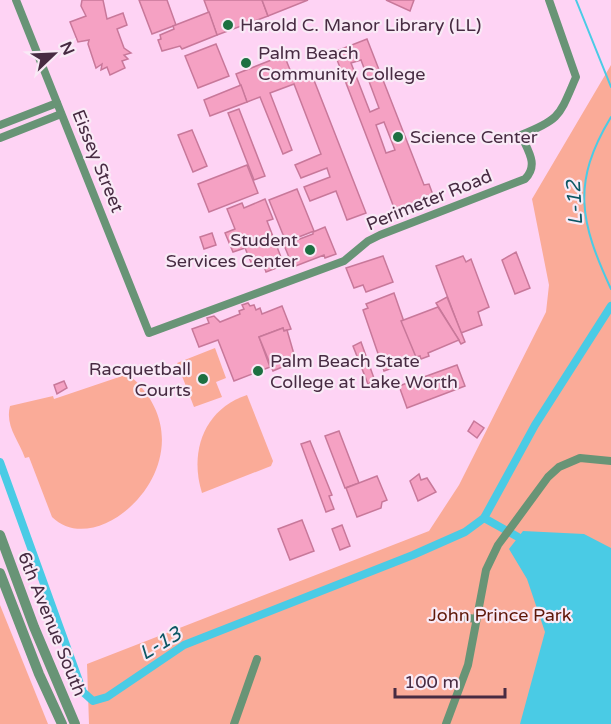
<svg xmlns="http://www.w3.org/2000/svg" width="611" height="724" viewBox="0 0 611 724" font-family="'Varela Round',sans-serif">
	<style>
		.green { fill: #faab98 }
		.water { fill: #4acbe5 }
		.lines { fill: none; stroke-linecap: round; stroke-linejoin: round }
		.stream { stroke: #4acbe5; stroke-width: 2 }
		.canal { stroke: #4acbe5; stroke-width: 8 }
		.building { fill: #f5a1c3; stroke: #c8789a; stroke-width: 1.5; fill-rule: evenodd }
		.minor { stroke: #689476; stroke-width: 8 }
		.tertiary { stroke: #689476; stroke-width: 10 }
		.poi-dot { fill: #1d7041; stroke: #f9eaf6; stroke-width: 2 }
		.labels { text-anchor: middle; stroke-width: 4.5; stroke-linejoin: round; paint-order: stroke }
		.poi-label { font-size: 18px; fill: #472b42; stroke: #f9eaf6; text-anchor: start }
		.street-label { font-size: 18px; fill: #472b42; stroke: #f9eaf6 }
		.park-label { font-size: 18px; fill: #5e1707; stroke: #f9eaf6 }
		.water-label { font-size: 20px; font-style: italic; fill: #0b5764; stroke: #f9eaf6 }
	</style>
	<rect width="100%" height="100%" fill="#fed3f4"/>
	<g class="green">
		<path d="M611,65V724H89L87,664L429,531L459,485L546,312L549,285L532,199Z"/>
		<path d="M215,348L226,378L216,382L222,397L194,407L177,363Z"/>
		<path d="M128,374C220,452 101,566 52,517L29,457L25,458C18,439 5,426 10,406L53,396L54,399Z"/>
		<path d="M247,395L273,461L271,466L202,493C189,452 204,409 247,395Z"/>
		<path d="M0,605L48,724H0Z"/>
	</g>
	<path class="water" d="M523,531L584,534L611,548V724H520L545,632L527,579L509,549Z"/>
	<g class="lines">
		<g class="stream">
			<path d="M576,0L611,87"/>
			<path d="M611,117C571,183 580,222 611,289"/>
		</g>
		<g class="canal">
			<path d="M0,462L83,692L93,701L107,697L184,645L413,555L465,532L484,518L535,425L611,306"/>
			<path d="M484,518L518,537"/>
		</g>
	</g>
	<g class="building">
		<path d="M82,0H103L107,19L123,13L127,25L117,29L124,48L131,53L124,55L128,59L122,61L125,68L110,75L107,67L101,70L102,64L96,68L88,44L89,40L78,42L70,22L86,16L81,6Z"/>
		<path d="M139,0H167L176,25L152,34Z"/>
		<path d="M204,0H262L268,16L217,35Z"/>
		<path d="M262,0H308L268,16Z"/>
		<path d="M386,0H414L410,11Z"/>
		<path d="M209,12L217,35L182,49L180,46L162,51L158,40L161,39L160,35L174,29L173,26Z"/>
		<path d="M367,39L424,185L429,184L436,203L398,218L334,52ZM361,60L379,108L370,112L351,63ZM384,122L395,150L386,153L376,125Z"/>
		<path d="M216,44L229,76L198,88L185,56Z"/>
		<path d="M284,55L293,77L310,70L366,213L347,220L336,191L310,201L304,187L330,177L327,168L301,178L295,165L321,154L294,84L270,93L292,150L283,154L260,97L247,102L236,74Z"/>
		<path d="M241,85L247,102L210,116L204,100Z"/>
		<path d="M239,109L265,176L254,180L228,113Z"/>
		<path d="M192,130L207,166L193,172L178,135Z"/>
		<path d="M247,165L258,193L209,212L198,184Z"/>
		<path d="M297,189L314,231L286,242L269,200Z"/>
		<path d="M265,199L273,219L267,221L284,265L266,272L263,263L253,267L245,248L233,252L225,233L235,229L227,209L242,203L244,208Z"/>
		<path d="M325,227L336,254L325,258L324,255L293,267L284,245L313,234V232Z"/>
		<path d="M212,233L216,245L204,249L200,237Z"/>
		<path d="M516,252L530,288L515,294L502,260Z"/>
		<path d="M383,256L393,282L366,292L363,285L354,288L346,268Z"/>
		<path d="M463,256L466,262L471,259L489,307L478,312L482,325L461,333L436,266Z"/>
		<path d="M394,293L417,359L384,371L363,310L368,308L366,304Z"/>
		<path d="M447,297L465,342L461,344L436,303Z"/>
		<path d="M248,303L250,306L254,305L256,310L260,308L262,314L282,306L291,329L284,331L283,328L259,337L270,367L234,381L218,340L199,347L192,329L209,323L207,318L214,316L220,322L240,314L239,311L244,309L242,305Z"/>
		<path d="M438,307L459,340L428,353L429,356L421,359L420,356L416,357L401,321Z"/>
		<path d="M283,328L284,331L287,330L296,361L273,371L259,337Z"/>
		<path d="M361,342L375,381L368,384L353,346Z"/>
		<path d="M457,365L465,386L407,408L399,386Z"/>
		<path d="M64,381L67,388L57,394L54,385Z"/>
		<path d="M474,421L484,428L477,438L468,431Z"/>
		<path d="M339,431L359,483L345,488L325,436Z"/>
		<path d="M310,441L332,495L329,496L334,509L326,512L301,444Z"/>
		<path d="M419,474L421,480L427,478L436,492L418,501L410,481Z"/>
		<path d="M377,476L387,500L382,502L381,508L357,517L346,488Z"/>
		<path d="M302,520L314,551L290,560L278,529Z"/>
		<path d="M342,525L350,546L340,550L332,529Z"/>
	</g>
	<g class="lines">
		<g class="minor">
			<path d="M16,0L149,333L344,261L368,241L380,235L525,179C539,165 528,151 521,135C561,119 559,116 576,77L549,0"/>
			<path d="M0,125L57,103"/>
			<path d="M0,138L61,114"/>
			<path d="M462,617L476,619"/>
			<path d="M234,724L257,659"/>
			<path d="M446,724L468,665L486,570L498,545L548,477L559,467L580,458L611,461"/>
		</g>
		<g class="tertiary">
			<path d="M0,535L34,627L75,724"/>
			<path d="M0,573L39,674L62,724"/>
		</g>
	</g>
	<g class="poi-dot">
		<circle cx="228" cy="25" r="6"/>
		<circle cx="246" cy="63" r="6"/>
		<circle cx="398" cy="137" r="6"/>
		<circle cx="310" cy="250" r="6"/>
		<circle cx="258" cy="371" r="6"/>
		<circle cx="203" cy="379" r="6"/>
	</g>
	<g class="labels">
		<g class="poi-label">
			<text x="240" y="31">Harold C. Manor Library (LL)</text>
			<text x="258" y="59">Palm Beach<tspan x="258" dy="21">Community College</tspan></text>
			<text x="410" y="143">Science Center</text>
			<text x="298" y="246" text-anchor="end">Student<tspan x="298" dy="21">Services Center</tspan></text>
			<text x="270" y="367">Palm Beach State<tspan x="270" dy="21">College at Lake Worth</tspan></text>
			<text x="191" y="375" text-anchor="end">Racquetball<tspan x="191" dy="21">Courts</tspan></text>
		</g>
		<g class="street-label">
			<text transform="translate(98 161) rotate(68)" y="6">Eissey Street</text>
			<text transform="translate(429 200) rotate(-22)" y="6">Perimeter Road</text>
			<text transform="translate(52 624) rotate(68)" y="6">6th Avenue South</text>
		</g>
		<g class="park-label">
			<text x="500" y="621">John Prince Park</text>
		</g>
		<g class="water-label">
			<text transform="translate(574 203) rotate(-93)" y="7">L-12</text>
			<text transform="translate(160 643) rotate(-31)" y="7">L-13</text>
		</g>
	</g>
	<g transform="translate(54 54) rotate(67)" stroke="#f9eaf6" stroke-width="4.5" paint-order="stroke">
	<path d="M0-4.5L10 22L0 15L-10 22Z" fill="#472b42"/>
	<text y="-9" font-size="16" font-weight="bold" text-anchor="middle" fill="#472b42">N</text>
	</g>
	<path d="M395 688v9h110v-9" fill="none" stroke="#472b42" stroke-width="3"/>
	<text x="404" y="688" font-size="18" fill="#472b42" stroke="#f9eaf6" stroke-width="4.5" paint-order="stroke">100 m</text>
</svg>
